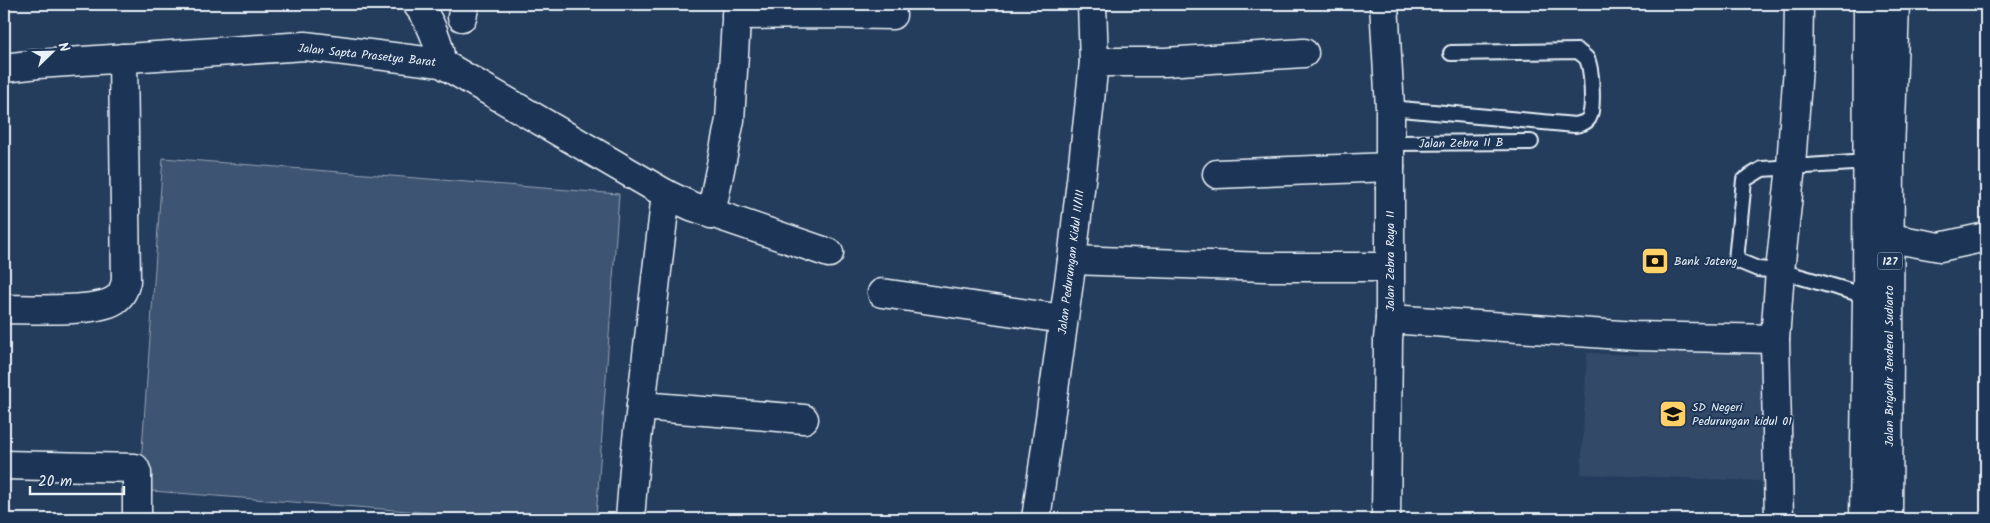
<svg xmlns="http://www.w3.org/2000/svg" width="1990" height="523" viewBox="0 0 1990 523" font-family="Kalam,sans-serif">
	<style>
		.built { fill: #334a68 }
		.garden { fill: #3e5472; stroke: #93a2b5 }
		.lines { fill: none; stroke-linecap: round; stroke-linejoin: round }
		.lane-casing { stroke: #e8f1f8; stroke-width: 18 }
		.street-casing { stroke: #e8f1f8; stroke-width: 31 }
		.primary-casing { stroke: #e8f1f8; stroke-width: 31 }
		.lane { stroke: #1d3557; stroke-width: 14 }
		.street { stroke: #1d3557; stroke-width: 28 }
		.primary { stroke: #1d3557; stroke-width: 28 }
		.labels { text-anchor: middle; stroke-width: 4; stroke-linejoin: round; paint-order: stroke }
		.shield { fill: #1d3557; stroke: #abb9c8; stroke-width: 1 }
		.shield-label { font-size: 11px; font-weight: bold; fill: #e8f1f8 }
		.street-label { font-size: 12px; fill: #e8f1f8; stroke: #1d3557 }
		.poi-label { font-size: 12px; fill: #e8f1f8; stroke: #1d3557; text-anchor: start }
	</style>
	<rect width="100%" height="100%" fill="#253d5d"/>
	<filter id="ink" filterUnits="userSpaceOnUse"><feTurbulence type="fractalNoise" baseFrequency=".02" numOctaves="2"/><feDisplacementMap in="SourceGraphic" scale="10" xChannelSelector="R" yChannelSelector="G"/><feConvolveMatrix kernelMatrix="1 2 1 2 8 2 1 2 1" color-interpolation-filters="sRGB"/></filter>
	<g filter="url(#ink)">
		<path class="built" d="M1639,340L1765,345L1761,481L1581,474L1587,353L1638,355Z"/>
		<path class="garden" d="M163,158L619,194L596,519H510L139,490Z"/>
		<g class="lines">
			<g class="lane-casing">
				<g id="lane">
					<path d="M1390,108L1575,125C1580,124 1586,123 1589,118C1594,109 1592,69 1587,59C1585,56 1581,54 1578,51L1451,53"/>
					<path d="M1390,143L1531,142"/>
					<path d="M1867,296L1780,271L1758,269L1736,260L1744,180L1762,169L1868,162"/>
				</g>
			</g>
			<g class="street-casing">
				<g id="street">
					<path d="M417,4C431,22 439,40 441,63"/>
					<path d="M1384,4L1390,108V319L1388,339L1386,519"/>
					<path d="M736,15L830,14L892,15"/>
					<path d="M462,17L465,4"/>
					<path d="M1094,62H1165L1304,53"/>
					<path d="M4,68L38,64L305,46L441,63L666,194L691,206L829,253"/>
					<path d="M1217,174L1390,167"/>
					<path d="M711,214L730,120L737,4"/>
					<path d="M1890,238L1940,247L1986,237"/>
					<path d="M1072,260L1265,267H1389"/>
					<path d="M882,293L1063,319"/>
					<path d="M4,309C29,309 95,313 115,300C122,295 124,289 126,281L123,58"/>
					<path d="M1390,319L1635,336L1775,339"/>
					<path d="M641,406L804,419"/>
					<path d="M4,465L135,468L137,473V519"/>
					<path d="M630,519L635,457L666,194"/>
					<path d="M1036,519L1072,260L1089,110L1094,62L1092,4"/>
					<path d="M1779,519L1775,339L1780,271L1791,166L1798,67L1799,4"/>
				</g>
			</g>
			<g class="primary-casing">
				<g id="primary">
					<path d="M1864,519L1867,296L1868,4"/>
					<path d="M1888,519L1890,154L1895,4"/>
				</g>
			</g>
			<use href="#lane" class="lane"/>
			<use href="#street" class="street"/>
			<use href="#primary" class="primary"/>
		</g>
	</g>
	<defs>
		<g id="bank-square" transform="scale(1.4375)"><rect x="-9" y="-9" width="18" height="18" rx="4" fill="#ffd166" stroke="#1d3557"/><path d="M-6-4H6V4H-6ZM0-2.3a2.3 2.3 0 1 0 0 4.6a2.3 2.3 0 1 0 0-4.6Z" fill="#111"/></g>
		<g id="school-square" transform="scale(1.4375)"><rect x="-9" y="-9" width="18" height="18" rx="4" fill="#ffd166" stroke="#1d3557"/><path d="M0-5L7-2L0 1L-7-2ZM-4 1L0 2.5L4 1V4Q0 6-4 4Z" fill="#111"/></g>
	</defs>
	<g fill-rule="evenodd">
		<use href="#bank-square" x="1655" y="261"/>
		<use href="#school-square" x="1673" y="414"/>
	</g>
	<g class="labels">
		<rect class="shield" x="1877.5" y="252.5" width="25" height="17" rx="4"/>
		<g class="shield-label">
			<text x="1890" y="265">127</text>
		</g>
		<g class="street-label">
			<text transform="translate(367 55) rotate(6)" y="4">Jalan Sapta Prasetya Barat</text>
			<text transform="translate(1461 143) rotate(-1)" y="4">Jalan Zebra II B</text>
			<text transform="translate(1390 261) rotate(-90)" y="4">Jalan Zebra Raya II</text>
			<text transform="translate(1071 262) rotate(-83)" y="4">Jalan Pedurungan Kidul II/III</text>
			<text transform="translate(1889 366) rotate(-90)" y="4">Jalan Brigadir Jenderal Sudiarto</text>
		</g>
		<g class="poi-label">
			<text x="1674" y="265">Bank Jateng</text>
			<text x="1692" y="411">SD Negeri<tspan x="1692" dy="14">Pedurungan kidul 01</tspan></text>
		</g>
	</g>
	<rect width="1990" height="523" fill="none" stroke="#1d3557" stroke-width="20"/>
	<rect x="10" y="10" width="1970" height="503" fill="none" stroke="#e8f1f8" stroke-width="2" filter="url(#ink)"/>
	<g transform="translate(52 52) rotate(67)" stroke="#1d3557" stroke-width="4" paint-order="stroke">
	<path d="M0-4L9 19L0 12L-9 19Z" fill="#e8f1f8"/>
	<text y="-8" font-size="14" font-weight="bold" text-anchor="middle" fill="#e8f1f8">N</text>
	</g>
	<path d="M30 486v8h94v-8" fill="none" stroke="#e8f1f8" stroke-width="2.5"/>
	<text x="38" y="486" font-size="15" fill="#e8f1f8" stroke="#1d3557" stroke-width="4" paint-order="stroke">20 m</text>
</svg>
